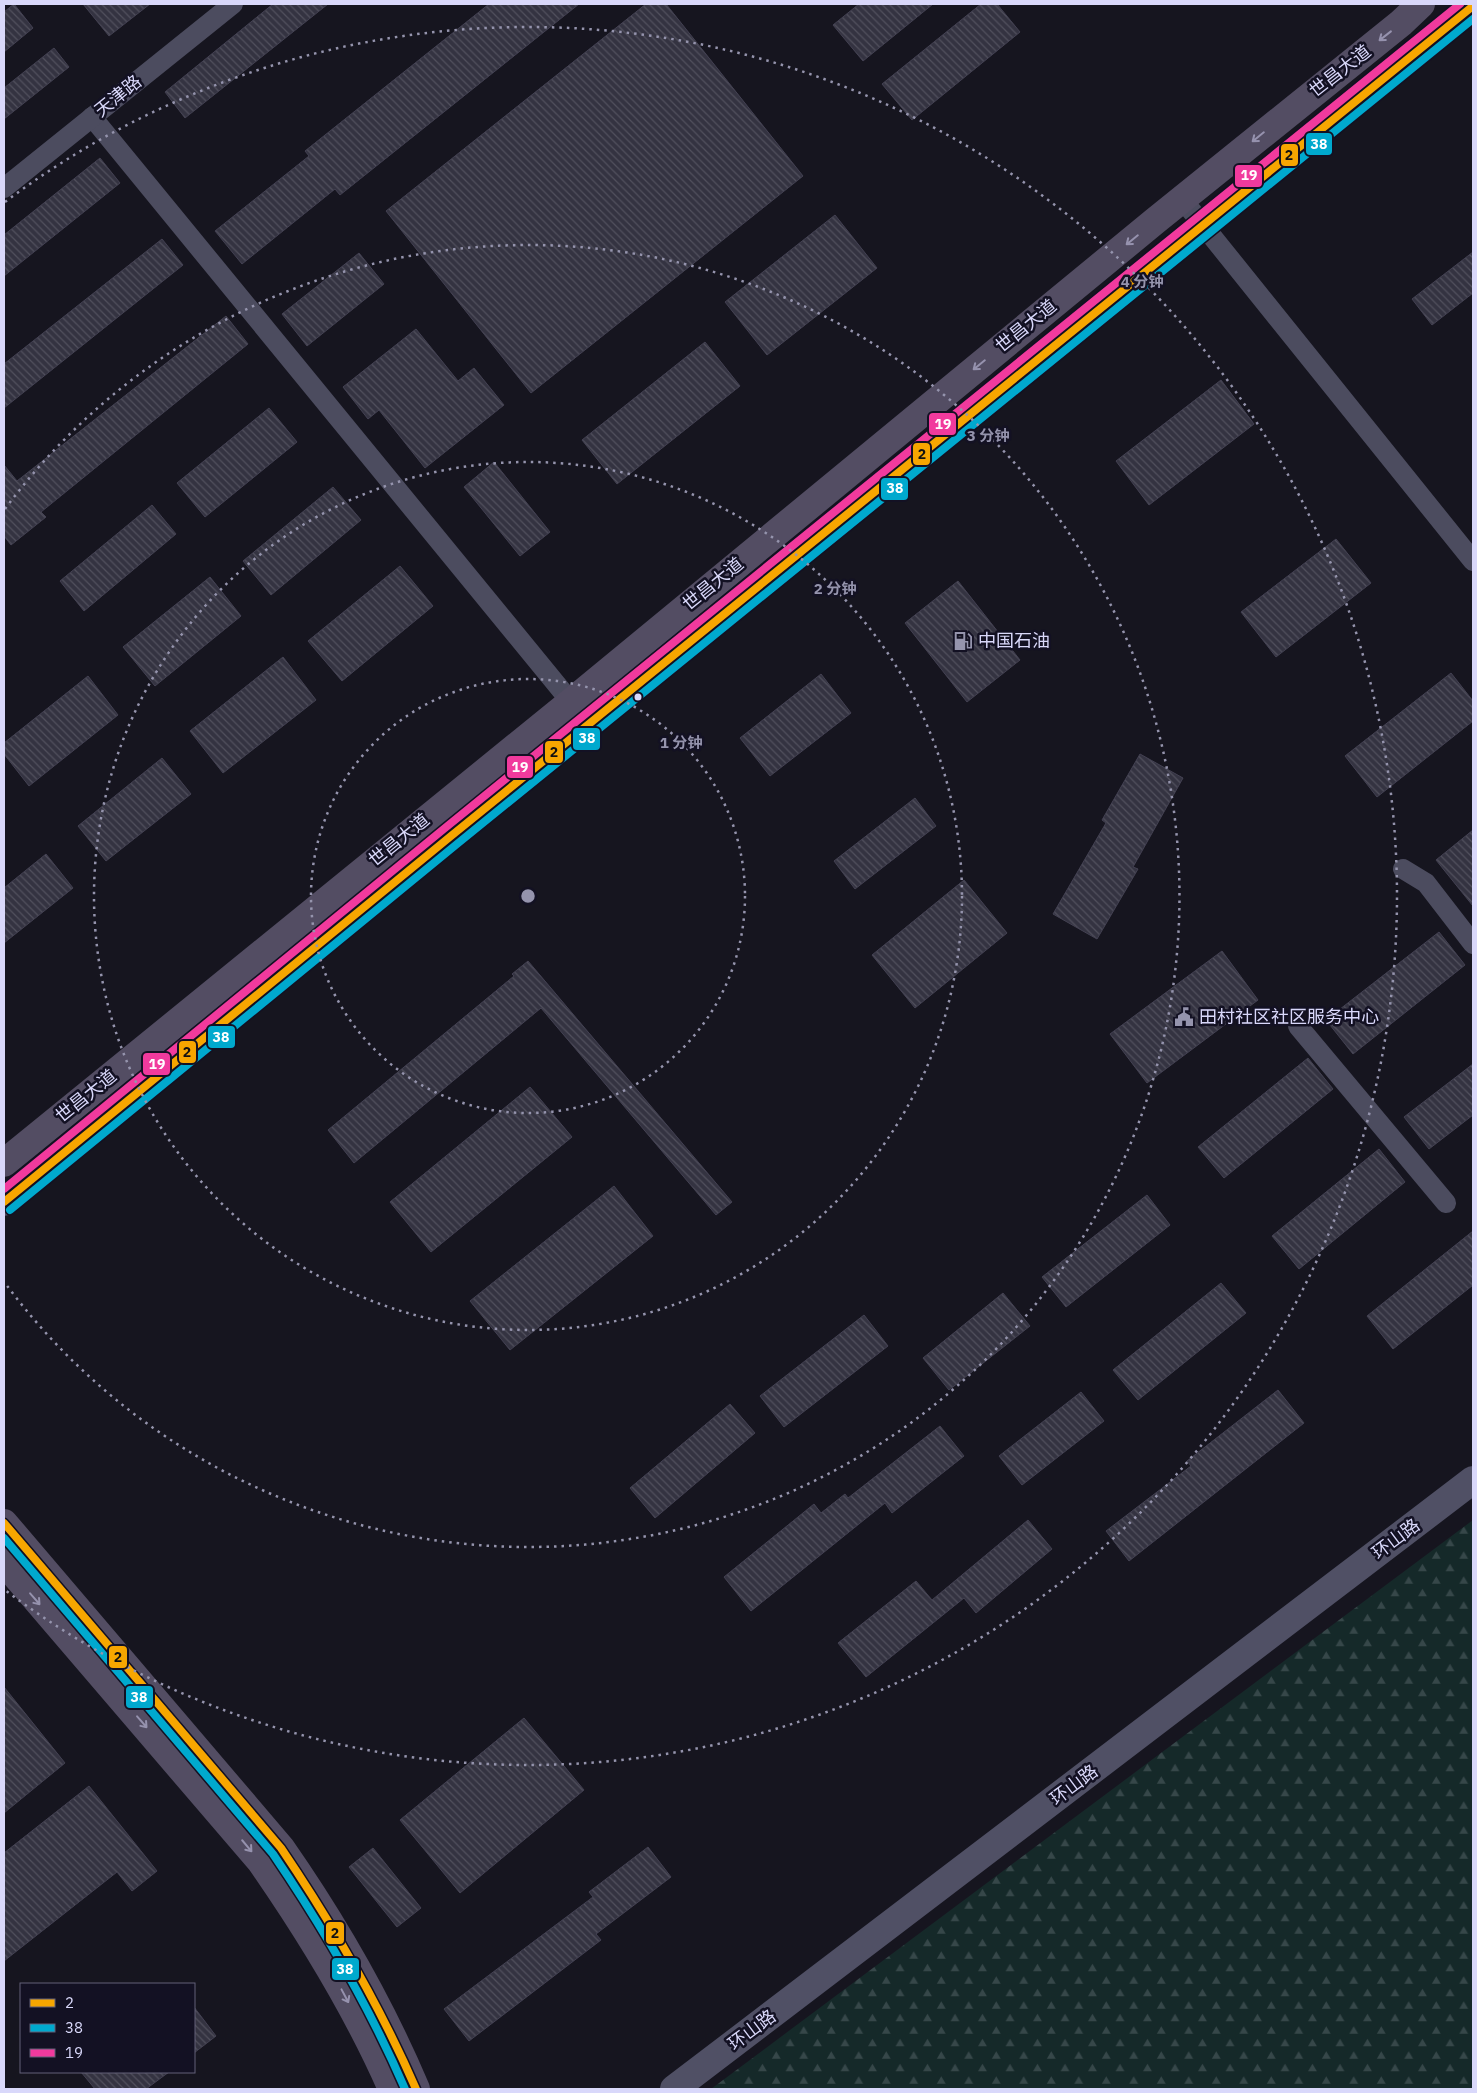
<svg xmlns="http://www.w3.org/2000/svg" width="1477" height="2093" viewBox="0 0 1477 2093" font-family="'IBM Plex Sans','Noto Sans SC',sans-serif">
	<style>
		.forest { fill: url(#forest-firs) }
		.building { fill: url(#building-back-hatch); stroke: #434152 }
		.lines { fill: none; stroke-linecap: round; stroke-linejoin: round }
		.minor { stroke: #4c4c5f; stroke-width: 20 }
		.secondary { stroke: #505065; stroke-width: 28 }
		.primary { stroke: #534d63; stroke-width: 28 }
		.bus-1-casing { stroke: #131123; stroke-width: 11 }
		.bus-2-casing { stroke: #131123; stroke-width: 11 }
		.bus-3-casing { stroke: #131123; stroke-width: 11 }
		.bus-1 { stroke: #f7a600; stroke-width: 8 }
		.bus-2 { stroke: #00a9ce; stroke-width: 8 }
		.bus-3 { stroke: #f13a9d; stroke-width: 8 }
		.oneway { stroke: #9692ae }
		.ring { fill: none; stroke: #9594ad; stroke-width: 2.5; stroke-dasharray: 2.5 5 }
		.bus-dot { fill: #d9d8fa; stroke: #131123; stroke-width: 2 }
		.labels { text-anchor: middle; stroke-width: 5; stroke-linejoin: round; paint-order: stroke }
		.street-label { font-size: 18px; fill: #d9d8fa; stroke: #131123 }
		.poi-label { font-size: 18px; fill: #d9d8fa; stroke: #131123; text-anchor: start }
		.centre { fill: #9594ad; stroke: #131123; stroke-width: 2.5 }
		.ring-label { font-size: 15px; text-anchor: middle; font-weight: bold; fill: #9594ad; stroke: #131123; stroke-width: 5; stroke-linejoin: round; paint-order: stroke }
		.line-badge { stroke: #131123; stroke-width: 2 }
		.badge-label { font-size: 14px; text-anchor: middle; font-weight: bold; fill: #fff }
		.pale-badge-label { font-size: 14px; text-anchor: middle; font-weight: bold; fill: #111 }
	</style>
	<defs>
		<pattern id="forest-firs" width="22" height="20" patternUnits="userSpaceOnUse" patternTransform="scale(1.25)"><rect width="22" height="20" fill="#152929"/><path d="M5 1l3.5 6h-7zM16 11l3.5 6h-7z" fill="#364749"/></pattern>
		<pattern id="building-back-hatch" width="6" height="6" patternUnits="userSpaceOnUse" patternTransform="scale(1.25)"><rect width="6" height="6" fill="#343341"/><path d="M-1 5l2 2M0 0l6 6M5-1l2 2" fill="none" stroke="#51505d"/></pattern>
	</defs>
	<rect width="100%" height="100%" fill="#16151f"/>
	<path class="forest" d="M1473,1520V2089H711Z"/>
	<g class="building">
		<path d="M14,4L33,28L4,52V12Z"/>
		<path d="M83,4H150L109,36Z"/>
		<path d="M273,4H328L185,118L165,92Z"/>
		<path d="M489,4H579L340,195L335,189L242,264L215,231L309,156L305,151Z"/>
		<path d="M646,4H666L803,176L531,393L386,211Z"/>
		<path d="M859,4H933L863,61L833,25Z"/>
		<path d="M981,4H997L1020,32L912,120L882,84Z"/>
		<path d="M54,48L69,67L4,119V88Z"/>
		<path d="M100,158L120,183L4,276V235Z"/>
		<path d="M835,215L877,268L767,355L725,302Z"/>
		<path d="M162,239L183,265L4,408V364Z"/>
		<path d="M1473,252V293L1432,325L1412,299Z"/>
		<path d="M359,253L384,284L307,346L282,314Z"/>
		<path d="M226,316L248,344L41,512L46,517L11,545L4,536V465L17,481Z"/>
		<path d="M416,329L458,381L474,368L504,405L425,468L379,410L368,419L343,387Z"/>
		<path d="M705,342L740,386L617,484L582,440Z"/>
		<path d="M1221,380L1254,424L1149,505L1116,461Z"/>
		<path d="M269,408L297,442L205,517L177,483Z"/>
		<path d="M494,462L550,532L520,556L464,487Z"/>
		<path d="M333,487L361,520L271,595L243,561Z"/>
		<path d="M152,505L176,534L84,611L60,581Z"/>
		<path d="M1336,539L1371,583L1276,657L1241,612Z"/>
		<path d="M400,566L433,606L342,681L308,641Z"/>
		<path d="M210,577L241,616L155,686L123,647Z"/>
		<path d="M958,581L1020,660L967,702L905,623Z"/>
		<path d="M283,657L316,700L223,773L190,731Z"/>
		<path d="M1451,673L1473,701V721L1377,797L1345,756Z"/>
		<path d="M821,674L851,713L770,776L740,738Z"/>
		<path d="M88,676L118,715L29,786L4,754V743Z"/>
		<path d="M1140,754L1183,778L1133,867L1138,869L1097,939L1053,914L1106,823L1102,820Z"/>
		<path d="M162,758L191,794L106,861L78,826Z"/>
		<path d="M915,798L936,826L855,889L834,861Z"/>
		<path d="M1473,830V906L1436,860Z"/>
		<path d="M46,854L73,888L4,943V888Z"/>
		<path d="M964,880L1007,933L915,1008L872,955Z"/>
		<path d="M1439,932L1465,965L1353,1054L1326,1020Z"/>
		<path d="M1222,951L1258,1000L1147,1083L1110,1034Z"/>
		<path d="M528,961L732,1202L716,1215L541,1008L354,1163L328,1130L514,976L512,974Z"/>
		<path d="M1308,1058L1333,1089L1224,1178L1198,1147Z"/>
		<path d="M1473,1064V1115L1429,1149L1404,1117Z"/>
		<path d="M530,1087L572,1137L431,1252L390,1202Z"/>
		<path d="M1379,1149L1405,1182L1299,1269L1272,1236Z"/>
		<path d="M614,1186L653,1236L510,1350L470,1301Z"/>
		<path d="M1147,1195L1170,1225L1066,1307L1042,1277Z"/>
		<path d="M1473,1231V1285L1393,1349L1367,1316Z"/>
		<path d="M1221,1283L1246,1313L1138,1400L1113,1370Z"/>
		<path d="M1003,1293L1030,1326L949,1390L923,1358Z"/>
		<path d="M864,1315L888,1346L784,1427L760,1396Z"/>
		<path d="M1278,1390L1304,1423L1129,1561L1106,1531L1191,1466L1187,1461Z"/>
		<path d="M1081,1392L1104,1421L1022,1485L999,1456Z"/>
		<path d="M730,1404L755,1433L655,1518L630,1488Z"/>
		<path d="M940,1426L964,1456L892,1513L885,1503L751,1611L724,1577L814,1504L821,1513L845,1494L848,1498Z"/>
		<path d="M1028,1520L1052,1549L976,1613L964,1598L866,1677L838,1643L916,1581L932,1600Z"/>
		<path d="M4,1687L65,1763L4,1813Z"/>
		<path d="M524,1718L584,1790L460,1893L400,1820Z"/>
		<path d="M89,1786L157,1871L132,1891L117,1872L4,1961V1853Z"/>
		<path d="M648,1847L671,1877L596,1934L601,1940L469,2041L444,2009L593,1897L589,1892Z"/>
		<path d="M373,1848L421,1908L397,1927L349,1867Z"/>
		<path d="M194,2007L216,2036L194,2053Z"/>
		<path d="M81,2072H169L146,2089H95Z"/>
	</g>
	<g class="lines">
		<g class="minor">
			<path d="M92,117L571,702L588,725"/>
			<path d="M4,188L233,4"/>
			<path d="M1182,199L1473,561"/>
			<path d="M1403,869L1426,883L1473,944"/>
			<path d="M1298,1026L1446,1203"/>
		</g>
		<path class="secondary" d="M674,2089L1473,1480"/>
		<g class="primary">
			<path d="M4,1163L571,702L1155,221L1401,23L1421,4"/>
			<path d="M4,1202L451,836L1473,6"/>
			<path d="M4,1523L281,1848C334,1924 380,2004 416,2089"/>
			<path d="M4,1562L261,1862C311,1934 357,2009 392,2089"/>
		</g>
		<g class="bus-1-casing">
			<g id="bus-1">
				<path d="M4,1202L451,836L1473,6"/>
				<path d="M4,1523L281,1848C333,1925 379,2004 416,2089"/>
			</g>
		</g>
		<g class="bus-2-casing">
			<g id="bus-2">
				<path d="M10,1210L457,844L1473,19"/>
				<path d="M4,1538L273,1854C324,1929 369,2006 405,2089"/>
			</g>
		</g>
		<g class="bus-3-casing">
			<path id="bus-3" d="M4,1189L445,828L1460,4"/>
		</g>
		<use href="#bus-1" class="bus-1"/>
		<use href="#bus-2" class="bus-2"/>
		<use href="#bus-3" class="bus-3"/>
	</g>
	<defs><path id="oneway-shaft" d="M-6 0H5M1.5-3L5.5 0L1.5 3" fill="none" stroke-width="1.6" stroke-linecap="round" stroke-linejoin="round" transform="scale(1.25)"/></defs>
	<g class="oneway">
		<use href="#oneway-shaft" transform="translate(1385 36) rotate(142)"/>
		<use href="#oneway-shaft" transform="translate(1258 137) rotate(141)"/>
		<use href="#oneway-shaft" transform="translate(1132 240) rotate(141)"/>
		<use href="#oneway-shaft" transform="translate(979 365) rotate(141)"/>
		<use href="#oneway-shaft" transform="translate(35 1599) rotate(49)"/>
		<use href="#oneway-shaft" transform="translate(142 1722) rotate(49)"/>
		<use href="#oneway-shaft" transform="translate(247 1846) rotate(50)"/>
		<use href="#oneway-shaft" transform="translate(345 1996) rotate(62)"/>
	</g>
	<g class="ring">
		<circle cx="528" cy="896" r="217"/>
		<circle cx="528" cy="896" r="434"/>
		<path d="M5 509A651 651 0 1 1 5 1283"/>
		<path d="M5 202A869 869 0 1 1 5 1590"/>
	</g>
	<defs>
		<g id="fuel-bare" transform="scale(1.5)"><path d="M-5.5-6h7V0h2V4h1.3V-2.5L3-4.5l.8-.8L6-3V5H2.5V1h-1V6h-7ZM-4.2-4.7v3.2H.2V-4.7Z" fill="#9594ad" stroke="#131123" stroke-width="2.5" paint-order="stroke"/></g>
		<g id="civic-bare" transform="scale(1.5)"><path d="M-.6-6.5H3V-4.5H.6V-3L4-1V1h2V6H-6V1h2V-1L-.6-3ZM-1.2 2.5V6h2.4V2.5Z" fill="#9594ad" stroke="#131123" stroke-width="2.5" paint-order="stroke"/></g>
	</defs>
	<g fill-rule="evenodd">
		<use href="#fuel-bare" x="963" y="641"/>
		<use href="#civic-bare" x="1184" y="1017"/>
	</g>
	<circle class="bus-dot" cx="638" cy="697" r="4.5"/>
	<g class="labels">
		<g class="street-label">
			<text transform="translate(1340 71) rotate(-38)" y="6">世昌大道</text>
			<text transform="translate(118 96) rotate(-39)" y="6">天津路</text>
			<text transform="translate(1026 326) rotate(-39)" y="6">世昌大道</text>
			<text transform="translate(713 584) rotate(-39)" y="6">世昌大道</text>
			<text transform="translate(399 840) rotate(-39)" y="6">世昌大道</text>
			<text transform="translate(86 1096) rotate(-39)" y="6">世昌大道</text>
			<text transform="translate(1396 1539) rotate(-37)" y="6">环山路</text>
			<text transform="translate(1074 1785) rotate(-37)" y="6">环山路</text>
			<text transform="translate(752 2030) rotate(-37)" y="6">环山路</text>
		</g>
		<g class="poi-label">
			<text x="978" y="647">中国石油</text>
			<text x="1199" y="1023">田村社区社区服务中心</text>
		</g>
	</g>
	<circle cx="528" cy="896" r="8" class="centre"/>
	<g class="ring-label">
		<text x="1142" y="287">4 分钟</text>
		<text x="988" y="441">3 分钟</text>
		<text x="835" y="594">2 分钟</text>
		<text x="681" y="748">1 分钟</text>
	</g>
	<g class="line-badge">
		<rect x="1305" y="132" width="28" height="24" rx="5" fill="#00a9ce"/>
		<rect x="1280" y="143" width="19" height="24" rx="5" fill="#f7a600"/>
		<rect x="1234" y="164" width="29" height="24" rx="5" fill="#f13a9d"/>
		<rect x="928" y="412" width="29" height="24" rx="5" fill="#f13a9d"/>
		<rect x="912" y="442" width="19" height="24" rx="5" fill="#f7a600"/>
		<rect x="880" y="477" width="29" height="24" rx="5" fill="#00a9ce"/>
		<rect x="572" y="727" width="29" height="24" rx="5" fill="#00a9ce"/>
		<rect x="544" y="740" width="20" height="24" rx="5" fill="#f7a600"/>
		<rect x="506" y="755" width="28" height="24" rx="5" fill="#f13a9d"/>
		<rect x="207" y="1025" width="29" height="24" rx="5" fill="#00a9ce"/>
		<rect x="178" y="1040" width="19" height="24" rx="5" fill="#f7a600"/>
		<rect x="142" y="1052" width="29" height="24" rx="5" fill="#f13a9d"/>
		<rect x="108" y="1645" width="20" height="24" rx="5" fill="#f7a600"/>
		<rect x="125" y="1685" width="29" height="24" rx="5" fill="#00a9ce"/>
		<rect x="325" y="1921" width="20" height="24" rx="5" fill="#f7a600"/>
		<rect x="331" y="1957" width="29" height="24" rx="5" fill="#00a9ce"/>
	</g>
	<g class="badge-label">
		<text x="1319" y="149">38</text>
		<text x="1249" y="180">19</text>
		<text x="943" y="429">19</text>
		<text x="895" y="493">38</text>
		<text x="587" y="743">38</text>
		<text x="520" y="772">19</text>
		<text x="221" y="1042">38</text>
		<text x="157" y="1069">19</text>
		<text x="139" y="1702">38</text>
		<text x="345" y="1974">38</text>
	</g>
	<g class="pale-badge-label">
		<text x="1289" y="160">2</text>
		<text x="922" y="459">2</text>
		<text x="554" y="757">2</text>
		<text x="187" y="1057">2</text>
		<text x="118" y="1662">2</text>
		<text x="335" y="1938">2</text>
	</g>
	<rect width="1477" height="2093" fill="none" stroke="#d9d8fa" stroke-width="10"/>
	<rect x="20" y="1983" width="175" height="90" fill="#131123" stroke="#626179"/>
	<rect x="30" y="1999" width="25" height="8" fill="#f7a600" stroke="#626179"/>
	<text x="65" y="2008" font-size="15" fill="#d9d8fa">2</text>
	<rect x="30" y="2024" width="25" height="8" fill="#00a9ce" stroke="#626179"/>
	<text x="65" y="2033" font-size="15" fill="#d9d8fa">38</text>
	<rect x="30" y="2049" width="25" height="8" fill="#f13a9d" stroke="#626179"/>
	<text x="65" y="2058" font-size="15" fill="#d9d8fa">19</text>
</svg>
